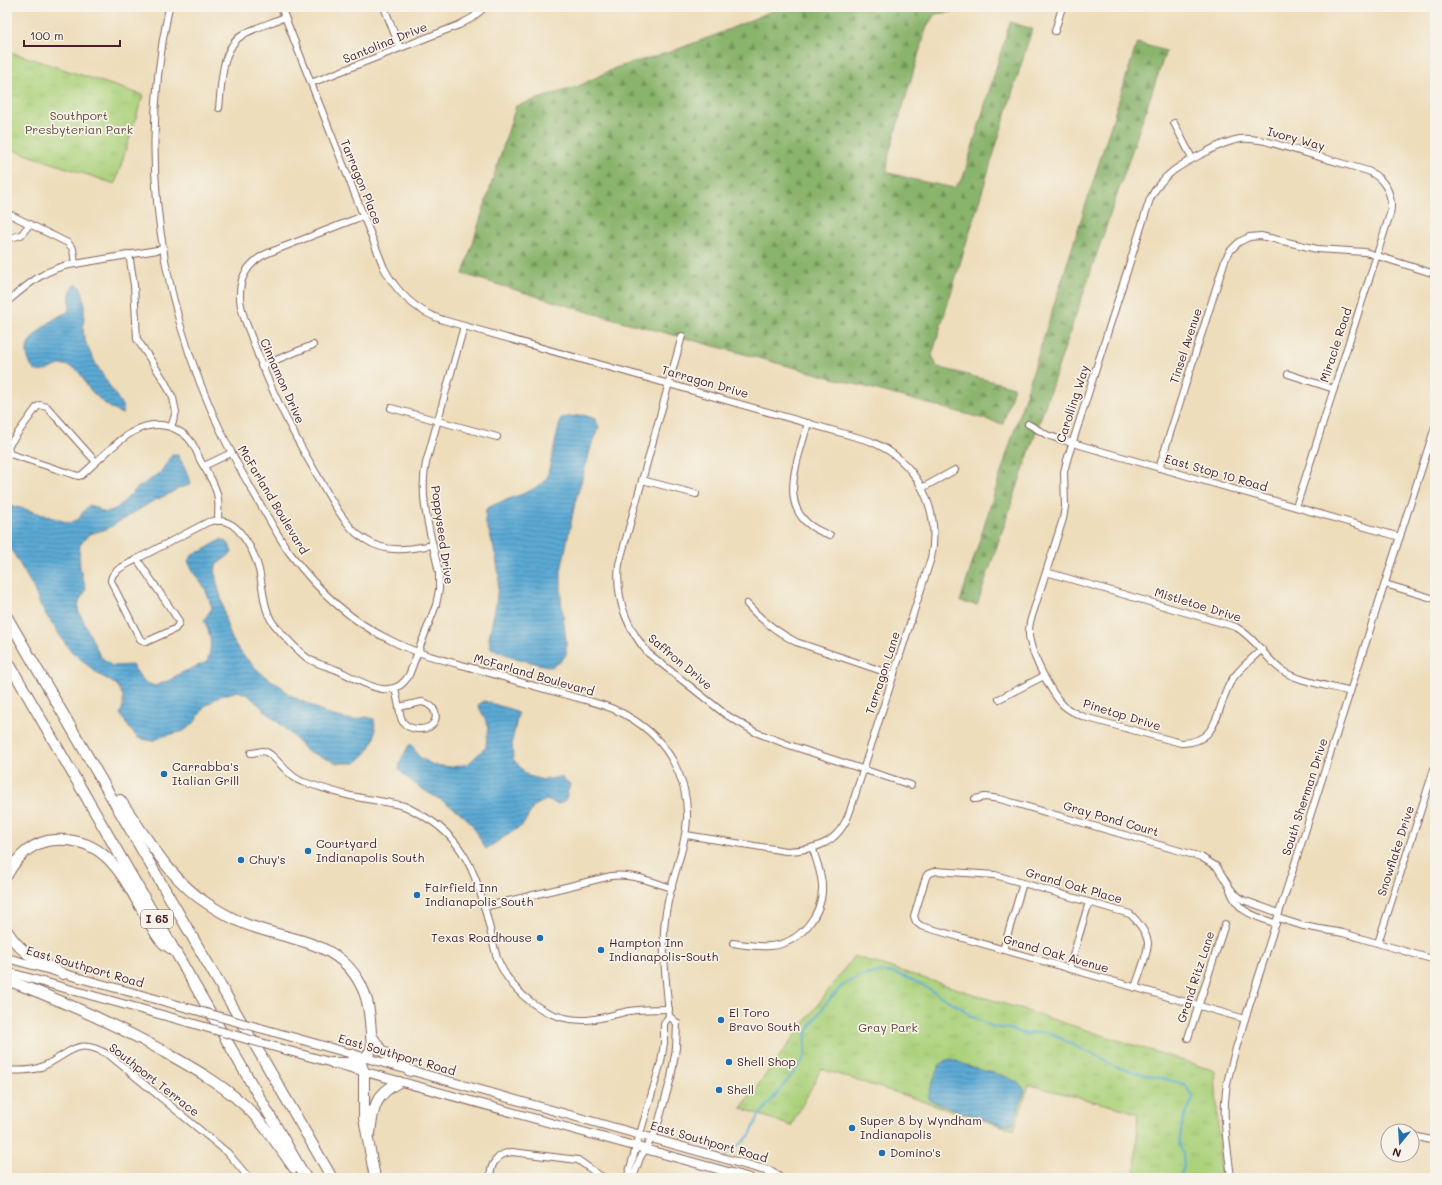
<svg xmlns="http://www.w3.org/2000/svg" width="1442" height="1185" viewBox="0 0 1442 1185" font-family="Mali,sans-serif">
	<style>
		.forest { fill: url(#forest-firs); stroke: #6a6a4c }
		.park { fill: url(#park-tufts); stroke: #7b7854 }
		.water { fill: url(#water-rules); stroke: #536480 }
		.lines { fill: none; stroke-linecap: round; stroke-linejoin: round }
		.stream { stroke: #5caad5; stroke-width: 2 }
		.minor-casing { stroke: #83625d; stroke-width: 8 }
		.major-casing { stroke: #83625d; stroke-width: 10 }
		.highway-casing { stroke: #83625d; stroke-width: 12 }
		.minor { stroke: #fff; stroke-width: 6 }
		.major { stroke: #fff; stroke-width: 8 }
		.highway { stroke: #fff; stroke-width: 10 }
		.major-bridge-casing { stroke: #83625d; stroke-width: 10; stroke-linecap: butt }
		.major-bridge { stroke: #fff; stroke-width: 8 }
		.poi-dot { fill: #1f6fb2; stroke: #f7f3e8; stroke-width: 1.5 }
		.labels { text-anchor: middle; stroke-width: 3.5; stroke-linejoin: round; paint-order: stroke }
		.shield { fill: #f7f3e8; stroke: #7e5f64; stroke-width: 1 }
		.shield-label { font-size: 11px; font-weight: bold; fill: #4a1f2b }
		.street-label { font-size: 12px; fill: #4a1f2b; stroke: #f7f3e8 }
		.park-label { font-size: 12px; fill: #624c3f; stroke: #f7f3e8 }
		.poi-label { font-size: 12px; fill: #4a1f2b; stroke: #f7f3e8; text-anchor: start }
	</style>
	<defs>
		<pattern id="forest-firs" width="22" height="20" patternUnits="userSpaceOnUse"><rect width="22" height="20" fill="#89b46c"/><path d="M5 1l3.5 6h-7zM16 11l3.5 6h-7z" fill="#729259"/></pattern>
		<pattern id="park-tufts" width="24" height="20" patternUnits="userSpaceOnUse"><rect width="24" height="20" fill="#acd27c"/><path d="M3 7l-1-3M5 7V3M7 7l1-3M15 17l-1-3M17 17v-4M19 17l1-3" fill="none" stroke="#96b46b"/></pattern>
		<pattern id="water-rules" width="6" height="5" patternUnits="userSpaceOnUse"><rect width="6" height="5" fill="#5caad5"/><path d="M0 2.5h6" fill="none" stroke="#4e8aad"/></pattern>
	</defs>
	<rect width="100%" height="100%" fill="#f7f3e8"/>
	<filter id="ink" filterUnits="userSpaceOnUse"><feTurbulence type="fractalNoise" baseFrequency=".025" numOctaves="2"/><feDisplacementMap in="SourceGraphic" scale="8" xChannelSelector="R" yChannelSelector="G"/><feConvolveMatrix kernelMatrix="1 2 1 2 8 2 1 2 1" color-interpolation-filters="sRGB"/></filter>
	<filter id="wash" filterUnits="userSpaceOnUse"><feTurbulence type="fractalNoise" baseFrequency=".012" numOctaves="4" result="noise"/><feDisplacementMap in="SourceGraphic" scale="16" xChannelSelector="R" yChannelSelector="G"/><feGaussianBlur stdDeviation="0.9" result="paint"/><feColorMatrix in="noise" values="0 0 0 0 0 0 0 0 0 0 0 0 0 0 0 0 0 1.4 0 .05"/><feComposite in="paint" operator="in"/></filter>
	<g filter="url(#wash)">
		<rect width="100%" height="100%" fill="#edddbb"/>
		<g class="forest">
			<path d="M781,7H953L954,12L935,14L927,26L889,153L887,172L911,179L954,188L963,178L1010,22L1032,29L932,355L937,367L1014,387L1003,424L592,313L463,274L516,106L579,86L615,68L670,52L718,34Z"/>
			<path d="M1137,43L1166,51L977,605L960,602Z"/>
		</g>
		<g class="park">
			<path d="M7,51L143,95L115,184L7,148Z"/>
			<path d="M854,956L1215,1071L1221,1178H1135L1138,1114L1124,1109L1029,1085L1014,1130L821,1069L791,1126L741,1108Z"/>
		</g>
		<g class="water">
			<path d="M77,284C90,294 81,322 84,337C90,359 111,387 123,407V414C113,412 94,395 87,386C83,379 80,370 72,367C58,361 55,369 43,371C40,372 37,371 34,370C29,363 24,352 29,343C35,332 56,316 68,312C73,300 64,293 77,284Z"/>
			<path d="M584,415L595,419L599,427L593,440L575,503L561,571V600L566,639V655L560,662L551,667L519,659L492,649L490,645L489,638L496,604L499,576L496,557L490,534L485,522L486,509C504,498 535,494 547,478L561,418Z"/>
			<path d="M172,455H178L189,477L190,485L179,488L169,494L153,501L107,529L89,534L80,545L79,557L80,568L86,590L79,601L78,610L100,656L112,666L132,665L144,682L155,686L170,680L179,674L207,662C213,645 211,636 204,620L212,608L205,588L193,572L188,561L194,553L202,551L222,539L229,544L232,553L216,565C214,577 218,586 221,598C224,610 225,622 230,634C235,648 249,662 260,672C269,681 282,684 288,694L332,716L353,720L366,717L374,719C378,740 371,750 355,763H337L305,750L293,736L248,695L238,691L220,696L205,706L194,723L184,731L164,736L152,741L138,738L130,729L120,714L123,706V696L117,685L98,674L69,649L41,607L33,587L7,542V505L25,509L69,523L79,519L83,512L89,505L95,507L105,513L117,508L136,489L160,473Z"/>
			<path d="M484,701L513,710L518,714L512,742L513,759L528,776L544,780L561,777L570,784L565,801L558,804L546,800L534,806L523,825L486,849C479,839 476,828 468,820C457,808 442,801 429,793C418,787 408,779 399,770L400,762L409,745H412L418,756L433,765L452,767L468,764L486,747L488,725L478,705Z"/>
			<path d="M951,1059C960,1062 969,1067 977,1069C993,1073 1015,1076 1025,1090L1013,1124L1002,1125L936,1103L929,1099C928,1092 936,1071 940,1065C943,1061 946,1060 951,1059Z"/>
		</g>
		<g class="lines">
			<g class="stream">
				<path d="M726,1158L727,1153L744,1141L750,1135L759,1116L802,1062L805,1054L806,1035L813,1022L828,1001L845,983L869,974L884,972L895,973L919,983L947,1000L962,1008L970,1016L993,1027L1010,1029L1025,1034L1048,1032L1079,1048L1100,1057L1115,1067L1185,1084L1193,1099L1183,1120L1179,1143L1183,1154L1184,1166L1180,1178"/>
				<path d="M720,1178L722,1171"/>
			</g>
		</g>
	</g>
	<g filter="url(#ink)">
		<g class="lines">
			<g class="minor-casing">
				<g id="minor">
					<path d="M169,7C132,182 167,350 259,502C269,519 278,536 289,552C315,587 350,621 390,640C417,654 447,661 476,669C505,678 534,686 563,694C585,700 610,705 629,717C648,728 664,744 674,763C705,823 672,861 665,919C661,951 667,984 669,1016L664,1024V1043L661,1062L628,1175V1178"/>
					<path d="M281,7L384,268C397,293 416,311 443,320L870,441C876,444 883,447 889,451C924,475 940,517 931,558L850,811C839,843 817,850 786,851L686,835"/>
					<path d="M384,7L400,48"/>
					<path d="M1055,31L1062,7"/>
					<path d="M311,83L459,25L472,18L485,7"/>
					<path d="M219,108C222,84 220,48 244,34C257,27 271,23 285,17"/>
					<path d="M1174,123L1192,158"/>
					<path d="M7,213L68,243L73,249L75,264C47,267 28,284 7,302"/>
					<path d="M363,216L268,253C252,260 240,274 240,293C239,307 246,323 251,336C268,385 290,429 316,473C326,490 335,509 348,524C353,531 359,536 366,540C387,554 410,549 433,545"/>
					<path d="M7,239L21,235L30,224"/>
					<path d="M129,254L134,285L137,339L165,382L173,398L176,412L171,427"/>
					<path d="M75,264L163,249"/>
					<path d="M682,336L619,564C615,598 626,627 648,653L725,714L755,732L789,745L911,785"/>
					<path d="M261,366L313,345"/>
					<path d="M1288,374L1334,389"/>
					<path d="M40,405L47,407L96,462L82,475L78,476L10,454L8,448L9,445L37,407Z"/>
					<path d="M391,408L497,437"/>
					<path d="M808,423C797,464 772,517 830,535"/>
					<path d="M1028,424L1047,435L1059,439L1400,537"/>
					<path d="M96,462C116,444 140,417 170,427C179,430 187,435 192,443C195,448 198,454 200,460C207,472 216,485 218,499C219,506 218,513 218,521"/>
					<path d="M204,466L231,453"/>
					<path d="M1159,468L1225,260L1230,251L1239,242L1249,237L1261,236L1317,249L1365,252L1435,274"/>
					<path d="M642,480L696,494"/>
					<path d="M922,488L955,470"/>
					<path d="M137,559L208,522C222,518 234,523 242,535C250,545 256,558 259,570C263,587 263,606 271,620C276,628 299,652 307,658C316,664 327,666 337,670C360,680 392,705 409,675L436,605L439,590V573C432,537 418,500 426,463L464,326"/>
					<path d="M137,559L179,621L178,625L175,629L146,642L140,639L111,581C111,570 129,564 137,559Z"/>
					<path d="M1046,572L1236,627C1255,638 1264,656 1280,669C1295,681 1331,686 1350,692"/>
					<path d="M1385,584L1435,599"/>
					<path d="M747,604C761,620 777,632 796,642L894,675"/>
					<path d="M1262,649C1251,660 1237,670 1230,683C1216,708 1220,743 1181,743L1084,717C1077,714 1069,711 1063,705C1051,693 1033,657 1030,641C1028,635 1029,628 1030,622L1063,519L1065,507L1064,472L1067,460L1150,199C1162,174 1182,164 1206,152C1217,146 1228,141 1240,139C1249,138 1257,140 1265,141L1368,171C1385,179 1394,195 1390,214L1296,507"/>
					<path d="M395,688L399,707"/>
					<path d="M999,699L1044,676"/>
					<path d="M422,702C436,705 441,720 429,727C421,731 408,729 403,722C400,718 400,712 399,707Z"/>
					<path d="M251,753C255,753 260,751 263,751C274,752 287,777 303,782C321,787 338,794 356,797C372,800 388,802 404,806C411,809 418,813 425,817C478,847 483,906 497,958C512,994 547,1022 587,1020C602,1019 615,1014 629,1011C642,1009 656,1009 669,1009"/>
					<path d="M975,799L985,797L1000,799L1201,857L1217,867L1230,888L1234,893L1243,900L1279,913"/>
					<path d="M1230,890C1239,914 1254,915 1276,924"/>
					<path d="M484,907L611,876C632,873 652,882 672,888"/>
					<path d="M1278,918L1303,926L1343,933L1435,960"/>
					<path d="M733,943C745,945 757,947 770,946C800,944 824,914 822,884C821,872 816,860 813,849"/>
					<path d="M1378,943L1435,766"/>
					<path d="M1003,950L1023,883"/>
					<path d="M1069,969L1089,902"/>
					<path d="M1135,988C1138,977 1148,954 1148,943C1147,933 1137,920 1130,914L995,875L936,871L928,874L926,877L914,916L916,922L921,926L1245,1019"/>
					<path d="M1188,1038L1225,924"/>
					<path d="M7,1070C18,1071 31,1071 41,1067C71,1055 74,1035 109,1055L228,1153L249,1178"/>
					<path d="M1414,1136L1435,1141"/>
					<path d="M491,1178C489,1165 498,1153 512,1152L578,1160L599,1175L605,1178"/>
					<path d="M633,1178L640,1158L656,1131L671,1078L676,1048L677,1023L669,1016"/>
					<path d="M1231,1178C1228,1150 1222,1120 1226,1091C1229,1067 1238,1043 1245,1019L1435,427"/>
				</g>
			</g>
			<g class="major-casing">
				<g id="major">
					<path d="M7,958L174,1004"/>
					<path d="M7,972L184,1021"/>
					<path d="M274,1032L772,1172L779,1178"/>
					<path d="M282,1049L750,1178"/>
				</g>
			</g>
			<g class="highway-casing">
				<g id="highway">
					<path d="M7,617L332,1178"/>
					<path d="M7,660L306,1178"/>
					<path d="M120,800C147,837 169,879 208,904C222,913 237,922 254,927C297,942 344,942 364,992C371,1008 370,1028 372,1046C368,1064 348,1063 333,1063"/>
					<path d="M7,875C17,857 33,841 55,840C109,837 124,880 148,920C152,927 156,935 161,941C164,945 169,947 173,950"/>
					<path d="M7,931C22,955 39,961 63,974"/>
					<path d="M7,980C61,1000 114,1024 165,1052C189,1066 215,1080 236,1098C260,1117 277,1144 294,1168"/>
					<path d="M371,1035L381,1050L410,1071"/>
					<path d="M352,1054L360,1061L364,1072V1118L375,1178"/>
					<path d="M370,1133C373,1107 375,1095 399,1082"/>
				</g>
			</g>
			<use href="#minor" class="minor"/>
			<use href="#major" class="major"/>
			<use href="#highway" class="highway"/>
			<g class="major-bridge-casing">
				<g id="major-bridge">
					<path d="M174,1004L274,1032"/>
					<path d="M184,1021L282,1049"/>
				</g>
			</g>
			<use href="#major-bridge" class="major-bridge"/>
		</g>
	</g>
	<g class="poi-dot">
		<circle cx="164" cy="774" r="4"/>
		<circle cx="308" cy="851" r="4"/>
		<circle cx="241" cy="860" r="4"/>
		<circle cx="417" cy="895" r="4"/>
		<circle cx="540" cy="938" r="4"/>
		<circle cx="601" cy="950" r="4"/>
		<circle cx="721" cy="1020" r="4"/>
		<circle cx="729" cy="1062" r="4"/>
		<circle cx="719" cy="1090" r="4"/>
		<circle cx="852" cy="1128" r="4"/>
		<circle cx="882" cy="1153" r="4"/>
	</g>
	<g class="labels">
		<rect class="shield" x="141" y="910" width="32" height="18" rx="3"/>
		<g class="shield-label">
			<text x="157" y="923">I 65</text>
		</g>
		<g class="street-label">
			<text transform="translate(385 43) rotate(-22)" y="4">Santolina Drive</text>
			<text transform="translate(1296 139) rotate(15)" y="4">Ivory Way</text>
			<text transform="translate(361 182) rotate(68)" y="4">Tarragon Place</text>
			<text transform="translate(1336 345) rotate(-72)" y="4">Miracle Road</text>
			<text transform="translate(1186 346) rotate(-72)" y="4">Tinsel Avenue</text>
			<text transform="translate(282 381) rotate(66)" y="4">Cinnamon Drive</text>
			<text transform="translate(705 382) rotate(16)" y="4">Tarragon Drive</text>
			<text transform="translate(1073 404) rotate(-72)" y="4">Carolling Way</text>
			<text transform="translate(1216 473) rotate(16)" y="4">East Stop 10 Road</text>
			<text transform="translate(273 500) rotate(59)" y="4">McFarland Boulevard</text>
			<text transform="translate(442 535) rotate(82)" y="4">Poppyseed Drive</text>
			<text transform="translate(1198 605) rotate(17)" y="4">Mistletoe Drive</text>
			<text transform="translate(680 662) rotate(40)" y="4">Saffron Drive</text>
			<text transform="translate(883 673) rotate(-72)" y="4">Tarragon Lane</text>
			<text transform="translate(534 675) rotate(16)" y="4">McFarland Boulevard</text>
			<text transform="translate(1122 715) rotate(17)" y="4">Pinetop Drive</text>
			<text transform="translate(1305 797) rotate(-72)" y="4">South Sherman Drive</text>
			<text transform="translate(1111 819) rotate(16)" y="4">Gray Pond Court</text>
			<text transform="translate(1396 851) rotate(-72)" y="4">Snowflake Drive</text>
			<text transform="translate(1074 886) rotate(16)" y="4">Grand Oak Place</text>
			<text transform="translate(1056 954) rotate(16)" y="4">Grand Oak Avenue</text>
			<text transform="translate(85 967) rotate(16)" y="4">East Southport Road</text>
			<text transform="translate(1196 977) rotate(-72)" y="4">Grand Ritz Lane</text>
			<text transform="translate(397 1055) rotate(16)" y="4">East Southport Road</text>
			<text transform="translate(154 1080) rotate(38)" y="4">Southport Terrace</text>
			<text transform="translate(709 1142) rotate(16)" y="4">East Southport Road</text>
		</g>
		<g class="park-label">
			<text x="79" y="120">Southport<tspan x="79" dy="14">Presbyterian Park</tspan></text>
			<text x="888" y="1032">Gray Park</text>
		</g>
		<g class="poi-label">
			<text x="172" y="771">Carrabba's<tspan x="172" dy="14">Italian Grill</tspan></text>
			<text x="316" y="848">Courtyard<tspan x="316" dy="14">Indianapolis South</tspan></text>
			<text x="249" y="864">Chuy's</text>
			<text x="425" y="892">Fairfield Inn<tspan x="425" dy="14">Indianapolis South</tspan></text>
			<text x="532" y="942" text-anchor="end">Texas Roadhouse</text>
			<text x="609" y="947">Hampton Inn<tspan x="609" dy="14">Indianapolis-South</tspan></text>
			<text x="729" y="1017">El Toro<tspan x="729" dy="14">Bravo South</tspan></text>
			<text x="737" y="1066">Shell Shop</text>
			<text x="727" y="1094">Shell</text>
			<text x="860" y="1125">Super 8 by Wyndham<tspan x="860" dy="14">Indianapolis</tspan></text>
			<text x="890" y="1157">Domino's</text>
		</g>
	</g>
	<rect width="1442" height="1185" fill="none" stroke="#f7f3e8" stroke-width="24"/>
	<g transform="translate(1400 1143) rotate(198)"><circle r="19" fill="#f7f3e8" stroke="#b29e9c"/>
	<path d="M0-3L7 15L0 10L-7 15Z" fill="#1f6fb2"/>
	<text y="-6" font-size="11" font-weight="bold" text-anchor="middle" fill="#4a1f2b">N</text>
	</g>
	<path d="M24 40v6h96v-6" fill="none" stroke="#4a1f2b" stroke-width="2"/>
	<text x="30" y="40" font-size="12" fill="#4a1f2b" stroke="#f7f3e8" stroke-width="3" paint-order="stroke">100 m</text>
</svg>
